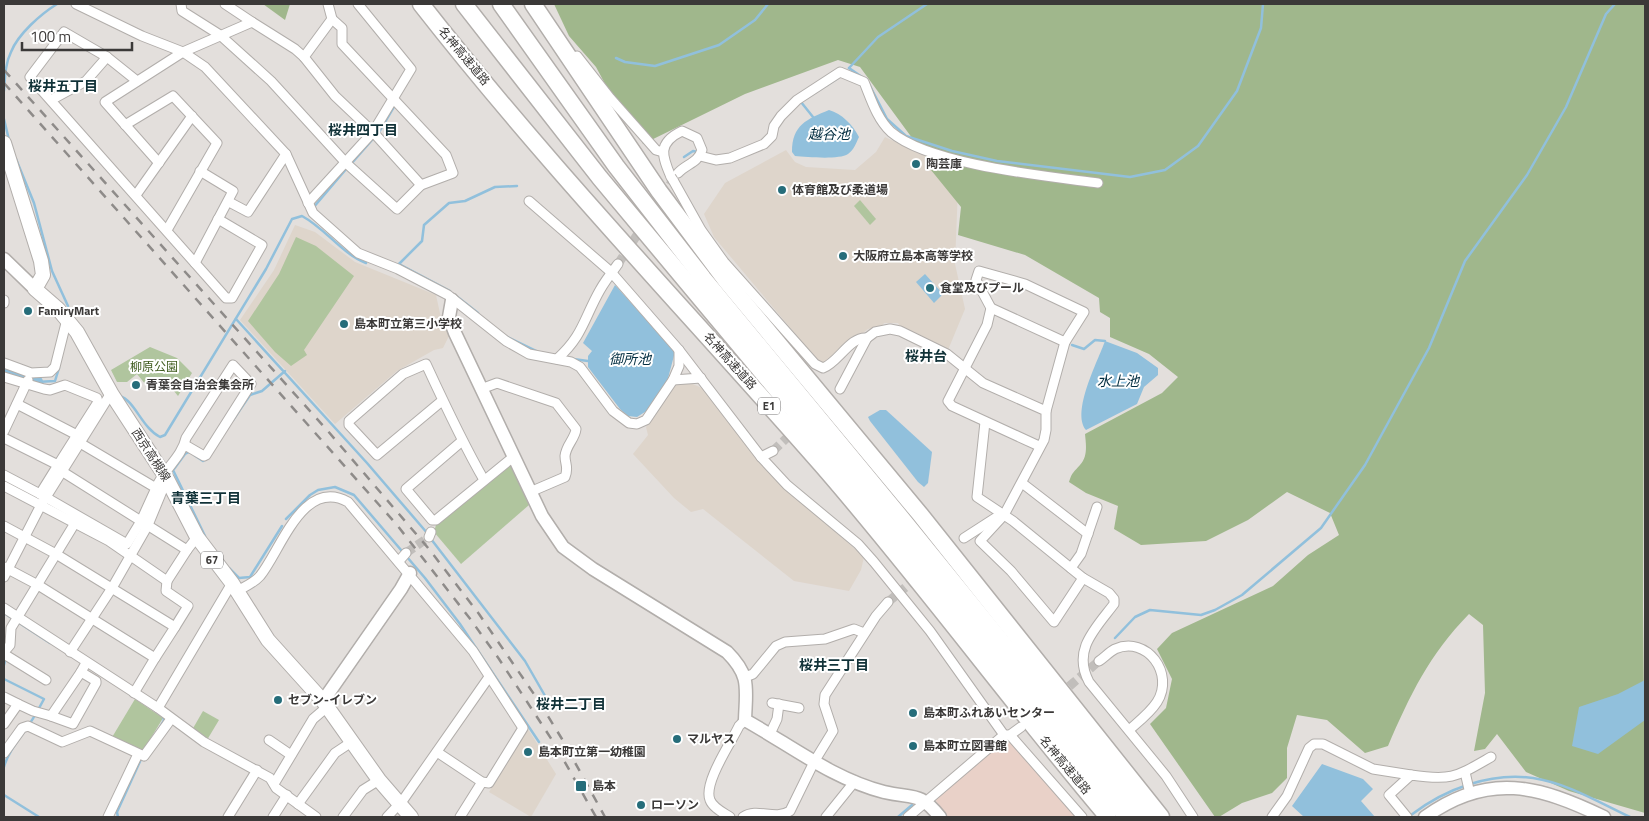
<svg xmlns="http://www.w3.org/2000/svg" width="1649" height="821" viewBox="0 0 1649 821" font-family="'Titillium Web','Noto Sans JP',sans-serif">
	<style>
		.commercial { fill: #e9d1c8 }
		.built { fill: #ded5cb }
		.green { fill: #b0c59e }
		.forest { fill: #a0b78c }
		.water { fill: #91c0dc }
		.lines { fill: none; stroke-linecap: round; stroke-linejoin: round }
		.stream { stroke: #91c0dc; stroke-width: 2.5 }
		.river { stroke: #91c0dc; stroke-width: 14 }
		.street-tunnel { stroke: #c1bebb; stroke-width: 9; stroke-dasharray: 9 4.5; stroke-linecap: butt }
		.street-casing { stroke: #b2aeab; stroke-width: 11 }
		.secondary-casing { stroke: #b2aeab; stroke-width: 15 }
		.primary-casing { stroke: #b2aeab; stroke-width: 16 }
		.highway-casing { stroke: #b2aeab; stroke-width: 19 }
		.street { stroke: #fff; stroke-width: 9 }
		.secondary { stroke: #fff; stroke-width: 12 }
		.primary { stroke: #fff; stroke-width: 14 }
		.highway { stroke: #fff; stroke-width: 16 }
		.rail { stroke: #8e8b89; stroke-width: 2.5; stroke-dasharray: 9 9; stroke-linecap: butt }
		.street-bridge-casing { stroke: #b2aeab; stroke-width: 11; stroke-linecap: butt }
		.street-bridge { stroke: #fff; stroke-width: 9 }
		.poi-dot { fill: #266d7a; stroke: #fff; stroke-width: 2 }
		.labels { text-anchor: middle; stroke-width: 4; stroke-linejoin: round; paint-order: stroke }
		.shield { fill: #fff; stroke: #767474; stroke-width: 1 }
		.shield-label { font-size: 11px; font-weight: bold; fill: #3b3938 }
		.street-label { font-size: 12px; fill: #3b3938; stroke: #fff }
		.poi-label { font-size: 12px; font-weight: bold; fill: #3b3938; stroke: #fff; text-anchor: start }
		.park-label { font-size: 12px; fill: #415d20; stroke: #fff }
		.neighbourhood-label { font-size: 14px; font-weight: bold; fill: #113238; stroke: #fff }
		.water-label { font-size: 14px; font-style: italic; fill: #032e41; stroke: #fff }
	</style>
	<rect width="100%" height="100%" fill="#e3dfdc"/>
	<path class="commercial" d="M1010,740L1077,817H947L936,801V798L1003,741Z"/>
	<g class="built">
		<path d="M885,137L936,161L958,188L955,264L965,309L948,350L901,328L898,323H884L882,326L868,329L828,361L823,362L818,361L714,237L704,214L725,183L786,150L795,162L806,167L855,170L876,152Z"/>
		<path d="M295,225L315,232L355,262L436,295L441,318L449,336L443,348L434,350L397,371L335,424L240,320L274,270Z"/>
		<path d="M679,382H688L702,388L767,471L864,557L861,570L849,591L794,581L703,509L691,512L674,498L633,454L648,435L646,427L673,388Z"/>
		<path d="M528,729L556,774L531,817L489,792Z"/>
	</g>
	<g class="green">
		<path d="M860,200L876,219L870,225L854,206Z"/>
		<path d="M296,237L316,246L354,276L304,350L307,355L291,366L275,352L248,321L279,274Z"/>
		<path d="M150,347L177,358L192,373L178,396L165,380L151,391L137,374L127,382H117L111,370Z"/>
		<path d="M507,465L511,466L529,505L461,564L434,532L436,525Z"/>
		<path d="M135,699L163,718L143,751L111,739Z"/>
		<path d="M203,711L219,720L207,740L192,730Z"/>
	</g>
	<g class="forest">
		<path d="M263,4H290L285,20Z"/>
		<path d="M554,4H1645L1643,607L1645,813L1569,791L1526,772L1497,734L1485,749L1474,751L1485,693L1483,625L1469,614C1429,655 1410,695 1388,746L1365,753L1327,720L1297,715L1287,748V778L1272,793L1242,803L1219,817H1215L1150,724L1166,708L1172,679L1157,649L1172,633L1273,586L1308,555L1339,535L1330,513L1287,492L1248,520L1206,541L1141,545L1114,529L1118,506L1086,493L1069,482C1072,472 1074,472 1080,465C1088,457 1086,444 1085,434L1162,393L1178,377L1149,354L1110,337V318L1100,312L1099,298L1025,255L958,235L961,207L931,170L926,157L860,67L838,60L745,94L643,144L639,133L610,93L596,67L569,36Z"/>
	</g>
	<g class="water">
		<path d="M829,110C842,114 852,124 859,137C856,143 854,150 848,154C839,160 807,157 795,156L792,152C792,125 807,119 829,110Z"/>
		<path d="M925,274L943,294L934,303L916,282Z"/>
		<path d="M615,285L675,352L667,382L648,410L637,417L628,416L620,409L588,367V356L592,351L583,343Z"/>
		<path d="M1105,341L1137,353L1158,368V375L1144,387L1137,404L1086,430C1071,412 1098,361 1105,341Z"/>
		<path d="M880,410H886L932,452L928,483L924,487L918,482L870,421L868,417Z"/>
		<path d="M1645,680V720L1598,754L1572,746L1579,707L1618,694Z"/>
		<path d="M1322,764L1363,779L1373,789L1361,801L1375,817H1304L1292,806Z"/>
	</g>
	<g class="lines">
		<g class="stream">
			<path d="M616,58L625,62L655,66L719,45L755,20L768,4"/>
			<path d="M849,68L862,77"/>
			<path d="M849,68L878,37L927,4"/>
			<path d="M869,84L887,119L906,136L952,151L997,161L1130,177L1165,170L1198,146L1237,91L1261,28L1263,4"/>
			<path d="M4,91C5,78 5,64 11,52C18,34 41,14 57,4"/>
			<path d="M813,94L838,78"/>
			<path d="M801,102L813,117"/>
			<path d="M4,119L9,140"/>
			<path d="M684,157L693,151L698,152"/>
			<path d="M16,159L34,203L52,271L68,306"/>
			<path d="M351,164L379,132L395,105"/>
			<path d="M313,208L347,168"/>
			<path d="M399,264L450,291"/>
			<path d="M399,264L422,241L424,225L449,203L465,201L495,187L517,186"/>
			<path d="M455,295L478,313"/>
			<path d="M236,319L367,463L428,534"/>
			<path d="M505,336L536,351"/>
			<path d="M1072,345L1084,349L1095,340L1105,341"/>
			<path d="M573,359L588,361"/>
			<path d="M36,382L55,381L59,368"/>
			<path d="M120,396C135,401 142,428 160,437L165,435L266,269L292,219L302,216C326,229 342,254 366,263"/>
			<path d="M233,420L250,395L262,391L285,371"/>
			<path d="M194,455L203,461L208,458"/>
			<path d="M174,469L185,454L189,452"/>
			<path d="M173,470L205,536"/>
			<path d="M4,481L40,500"/>
			<path d="M286,519L310,495L318,490L335,487L354,495L425,578L460,624L539,742"/>
			<path d="M431,539L525,661L552,708"/>
			<path d="M229,568L239,578L250,577L282,526"/>
			<path d="M4,613L50,643"/>
			<path d="M1115,638L1135,617L1150,610L1201,615L1215,610L1242,595L1321,528L1365,465L1429,348L1465,261L1527,175L1566,107L1606,14L1615,4"/>
			<path d="M4,665L6,657"/>
			<path d="M4,679L44,699L38,710"/>
			<path d="M159,729L164,720L163,717"/>
			<path d="M4,767C9,748 26,732 35,715"/>
			<path d="M4,795L39,817"/>
			<path d="M1411,815C1445,789 1490,772 1533,778C1567,783 1600,803 1630,817"/>
			<path d="M118,817L117,812L142,757"/>
			<path d="M898,817L912,805"/>
		</g>
		<path class="river" d="M4,371L36,382"/>
		<g class="street-tunnel">
			<path d="M618,264L677,174"/>
			<path d="M773,451L794,431"/>
			<path d="M406,553L429,537"/>
			<path d="M888,602L919,576"/>
			<path d="M1059,695L1099,661"/>
		</g>
		<g class="street-casing">
			<g id="street">
				<path d="M76,4L142,36L183,52L205,67L286,154L313,213L358,253L398,269L448,295L506,341L529,354L571,362L580,367L613,411L629,423L637,424L646,420L673,380"/>
				<path d="M181,4L182,11L220,35L271,81L346,163L397,209L421,185L453,173L446,155L342,44V28L332,19L328,4"/>
				<path d="M225,4L252,22"/>
				<path d="M577,56L610,98L656,150L663,152"/>
				<path d="M304,57L332,19"/>
				<path d="M137,81L107,57L64,32L30,77L226,298H232L262,245L218,219"/>
				<path d="M51,100L86,81L107,57"/>
				<path d="M125,125L173,96L217,143L167,230"/>
				<path d="M700,156L716,160L730,158L764,144L772,136L774,126L781,116L797,100L840,72L864,82C871,99 877,119 891,132C930,165 1046,176 1098,183"/>
				<path d="M159,163L105,102L183,52L252,22L295,49L304,57L335,96L373,132L421,185"/>
				<path d="M671,177C662,156 657,143 682,131L697,138L702,150C698,163 686,164 678,173"/>
				<path d="M673,180L701,230L724,262L815,364L823,368C838,363 850,336 867,338"/>
				<path d="M136,195L192,116"/>
				<path d="M529,201L611,272L679,350L761,457L787,485L858,544L874,562L930,631L1004,735"/>
				<path d="M231,203L248,212L286,154"/>
				<path d="M308,203L373,132L411,69L358,4"/>
				<path d="M195,263L233,191L200,171"/>
				<path d="M4,300V303"/>
				<path d="M991,308L976,280L979,271L1025,284L1084,312L1065,342L1046,411"/>
				<path d="M679,350V366L673,380L701,378"/>
				<path d="M557,359C583,336 584,318 600,290C605,281 612,272 618,264"/>
				<path d="M4,363L31,373L50,372L55,367L67,319"/>
				<path d="M4,377L44,389L50,390L65,385L97,398L98,402L77,435"/>
				<path d="M481,389L497,383L556,403L576,429C575,439 566,445 565,456C565,464 569,468 565,477L530,492"/>
				<path d="M840,389L867,338L875,332L890,329L900,331L947,354L983,383L1046,411V430L1044,440L1004,515L980,541L1011,571L1054,622L1083,578"/>
				<path d="M443,400L377,455L349,425V421L403,374L426,364C444,403 462,442 484,480"/>
				<path d="M985,422L977,497L1013,521L1083,578L1109,593L1114,599V604C1095,629 1072,650 1089,682L1166,776L1193,817"/>
				<path d="M4,431L28,380"/>
				<path d="M4,438L58,465L77,435L17,404"/>
				<path d="M462,441L406,489L432,520H436L512,458"/>
				<path d="M1039,446L952,406L948,401L987,325L991,308L1065,342"/>
				<path d="M761,457L773,451"/>
				<path d="M63,472L187,550L197,537"/>
				<path d="M4,475L40,494L58,465"/>
				<path d="M1022,483L1088,534"/>
				<path d="M4,486L109,541L167,581L187,550"/>
				<path d="M156,488C163,470 182,457 186,438L233,365L251,384L206,455L204,456L185,445"/>
				<path d="M40,494L127,544L141,521L156,488L80,443"/>
				<path d="M4,526L56,554L175,627L155,658"/>
				<path d="M429,537L431,532"/>
				<path d="M964,538L995,518L1004,515"/>
				<path d="M399,561L406,553"/>
				<path d="M4,567L38,585L155,658L134,693"/>
				<path d="M1071,568L1081,554L1097,507"/>
				<path d="M4,577L41,505L111,393"/>
				<path d="M167,581L166,591L188,606L175,627"/>
				<path d="M237,591C244,587 254,583 260,576C281,550 303,477 348,502L473,651L523,728L489,783L482,782L437,752"/>
				<path d="M4,608L158,708L204,742L270,778L276,788L316,817"/>
				<path d="M4,652L10,645L11,628L75,523"/>
				<path d="M70,652L112,588L148,525L167,479"/>
				<path d="M4,654L46,680"/>
				<path d="M1099,661C1104,658 1109,652 1115,649C1147,635 1175,674 1157,702C1150,713 1138,722 1129,730"/>
				<path d="M745,677L753,674L776,646L785,642L825,639L854,629L864,633"/>
				<path d="M4,697L18,704L4,724"/>
				<path d="M772,703L799,708"/>
				<path d="M18,704L33,711L51,716L81,672"/>
				<path d="M158,708L232,583"/>
				<path d="M51,716L73,724L96,683V681L81,672L86,663"/>
				<path d="M770,734L777,719L779,704"/>
				<path d="M1010,735L1082,817"/>
				<path d="M269,740L291,755"/>
				<path d="M4,753L22,728L28,726L62,742L90,731L144,756L171,719"/>
				<path d="M1465,772L1470,794"/>
				<path d="M274,784L313,719L327,707"/>
				<path d="M298,804L335,753L353,741"/>
				<path d="M108,817L138,754"/>
				<path d="M228,817L257,770"/>
				<path d="M273,817L287,795"/>
				<path d="M343,817L363,790L379,780"/>
				<path d="M387,817L403,800L489,677"/>
				<path d="M460,817L482,782"/>
				<path d="M730,817C724,813 713,808 710,800C703,783 731,743 739,726L745,720"/>
				<path d="M743,817C758,807 774,821 790,811L814,762L833,731L824,704L825,695L876,616L888,602"/>
				<path d="M826,817L855,781"/>
				<path d="M908,817L1004,735H1010L1021,727"/>
				<path d="M1272,817L1287,796L1309,748L1314,744H1323L1373,769L1411,775"/>
				<path d="M1407,817L1389,795L1411,775C1452,781 1456,777 1491,757"/>
			</g>
		</g>
		<g class="secondary-casing">
			<g id="secondary">
				<path d="M4,259L35,289"/>
				<path d="M452,300L449,317L455,333L542,516L563,547L593,569L727,652C751,676 746,688 745,720C790,745 833,779 884,792C914,799 919,791 940,817"/>
				<path d="M323,701L401,589L410,573"/>
				<path d="M1425,817C1489,771 1539,786 1604,817"/>
			</g>
		</g>
		<g class="primary-casing">
			<path id="primary" d="M4,143L41,261L43,275L35,289L58,309L77,332L111,393L167,479L197,537L232,583L268,640L323,701L379,780L411,817"/>
		</g>
		<g class="highway-casing">
			<g id="highway">
				<path d="M421,4C546,164 687,311 821,464C921,579 1010,701 1108,817"/>
				<path d="M464,4L600,178L893,529L1127,817"/>
				<path d="M501,4L616,166L703,278L903,520L1144,817"/>
				<path d="M533,4L659,191L727,282L919,513L1161,817"/>
			</g>
		</g>
		<use href="#street" class="street"/>
		<use href="#secondary" class="secondary"/>
		<use href="#primary" class="primary"/>
		<use href="#highway" class="highway"/>
		<g class="rail">
			<path d="M4,70L327,430L429,549L479,614L538,700L562,739L605,817"/>
			<path d="M4,83L397,525L471,620L499,659L554,743L596,817"/>
		</g>
		<g class="street-bridge-casing">
			<path id="street-bridge" d="M671,177L673,180"/>
		</g>
		<use href="#street-bridge" class="street-bridge"/>
	</g>
	<g class="poi-dot">
		<circle cx="916" cy="164" r="5"/>
		<circle cx="782" cy="190" r="5"/>
		<circle cx="843" cy="256" r="5"/>
		<circle cx="930" cy="288" r="5"/>
		<circle cx="28" cy="311" r="5"/>
		<circle cx="344" cy="324" r="5"/>
		<circle cx="136" cy="385" r="5"/>
		<circle cx="278" cy="700" r="5"/>
		<circle cx="913" cy="713" r="5"/>
		<circle cx="677" cy="739" r="5"/>
		<circle cx="913" cy="746" r="5"/>
		<circle cx="528" cy="752" r="5"/>
		<rect x="575" y="780" width="12" height="12" rx="2.5"/>
		<circle cx="641" cy="805" r="5"/>
	</g>
	<g class="labels">
		<g class="shield">
			<rect x="758" y="397.5" width="22" height="17" rx="4"/>
			<rect x="201" y="551.5" width="22" height="17" rx="4"/>
		</g>
		<g class="shield-label">
			<text x="769" y="410">E1</text>
			<text x="212" y="564">67</text>
		</g>
		<g class="street-label">
			<text transform="translate(464 56) rotate(50)" y="4">名神高速道路</text>
			<text transform="translate(730 361) rotate(48)" y="4">名神高速道路</text>
			<text transform="translate(151 455) rotate(57)" y="4">西京高槻線</text>
			<text transform="translate(1065 765) rotate(50)" y="4">名神高速道路</text>
		</g>
		<g class="poi-label">
			<text x="926" y="168">陶芸庫</text>
			<text x="792" y="194">体育館及び柔道場</text>
			<text x="853" y="260">大阪府立島本高等学校</text>
			<text x="940" y="292">食堂及びプール</text>
			<text x="38" y="315">FamiryMart</text>
			<text x="354" y="328">島本町立第三小学校</text>
			<text x="146" y="389">青葉会自治会集会所</text>
			<text x="288" y="704">セブン-イレブン</text>
			<text x="923" y="717">島本町ふれあいセンター</text>
			<text x="687" y="743">マルヤス</text>
			<text x="923" y="750">島本町立図書館</text>
			<text x="538" y="756">島本町立第一幼稚園</text>
			<text x="592" y="790">島本</text>
			<text x="651" y="809">ローソン</text>
		</g>
		<g class="park-label">
			<text x="154" y="371">柳原公園</text>
		</g>
		<g class="neighbourhood-label">
			<text x="63" y="91">桜井五丁目</text>
			<text x="363" y="135">桜井四丁目</text>
			<text x="926" y="361">桜井台</text>
			<text x="206" y="503">青葉三丁目</text>
			<text x="834" y="670">桜井三丁目</text>
			<text x="571" y="709">桜井二丁目</text>
		</g>
		<g class="water-label">
			<text x="829" y="139">越谷池</text>
			<text x="630" y="364">御所池</text>
			<text x="1118" y="386">水上池</text>
		</g>
	</g>
	<rect width="1649" height="821" fill="none" stroke="#3b3938" stroke-width="10"/>
	<path d="M22 42v8h110v-8" fill="none" stroke="#3b3938" stroke-width="2.5"/>
	<text x="30" y="42" font-size="15" fill="#3b3938" stroke="#ffffff" stroke-width="4" paint-order="stroke">100 m</text>
</svg>
